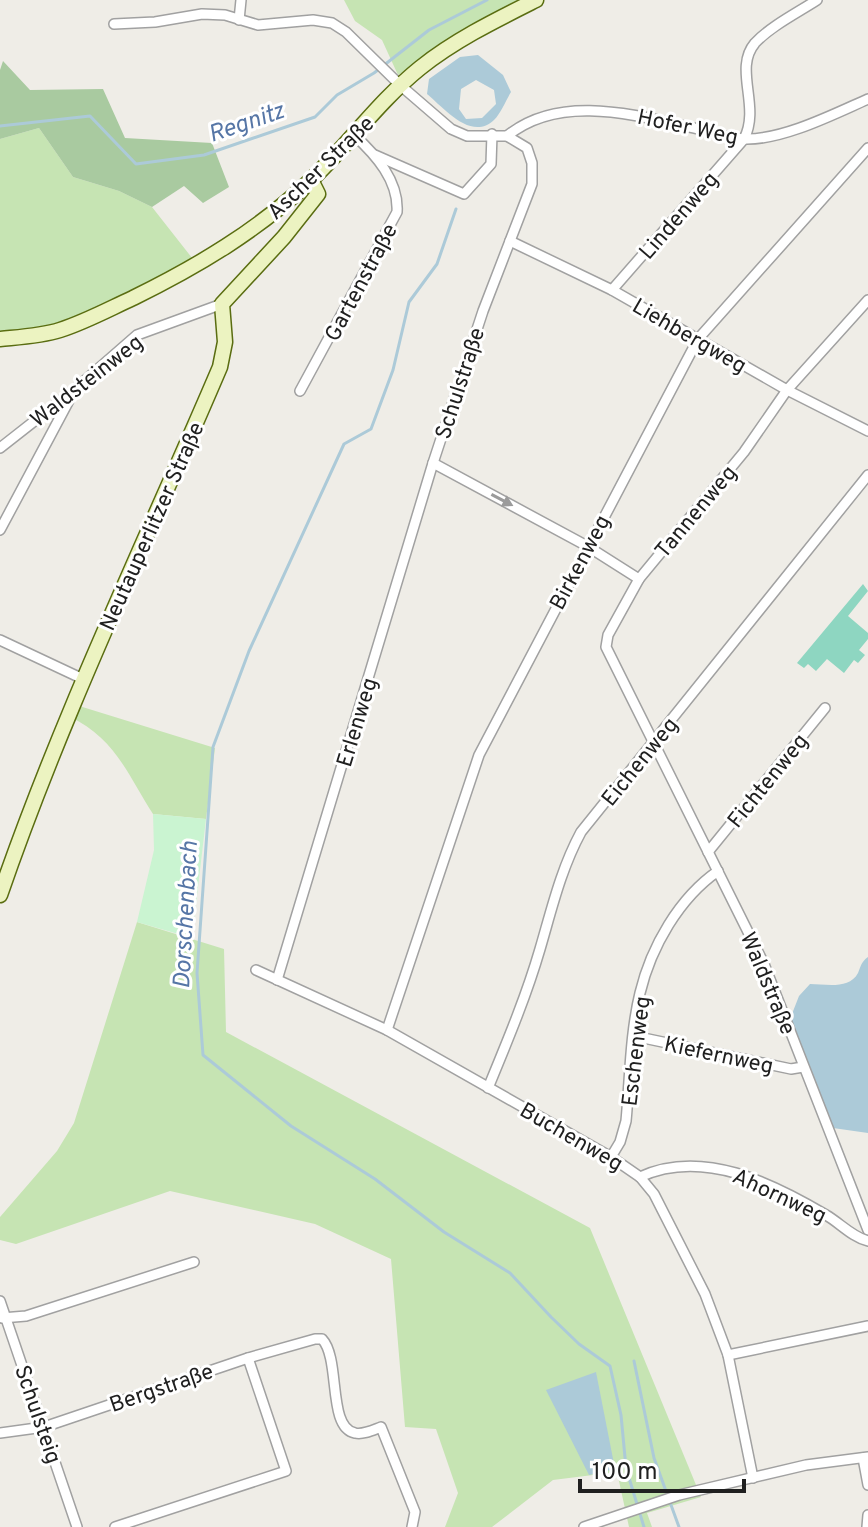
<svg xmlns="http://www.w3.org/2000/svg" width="868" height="1527" viewBox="0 0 868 1527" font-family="Overpass,sans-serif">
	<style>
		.grass { fill: #c6e4b3 }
		.forest { fill: #a9caa0 }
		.park { fill: #caf4d1 }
		.pitch { fill: #8ed6c1 }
		.water { fill: #accad8; fill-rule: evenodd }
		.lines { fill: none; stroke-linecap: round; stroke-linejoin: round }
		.stream { stroke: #accad8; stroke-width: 3 }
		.street-casing { stroke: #a1a1a1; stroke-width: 12 }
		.secondary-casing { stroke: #5a6d11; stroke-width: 17 }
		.street { stroke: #fff; stroke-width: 9 }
		.secondary { stroke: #ecf3c1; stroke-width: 14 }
		.oneway { fill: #9b9b9b }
		.labels { text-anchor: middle; stroke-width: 6; stroke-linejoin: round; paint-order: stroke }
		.street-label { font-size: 22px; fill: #202020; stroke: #fff }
		.water-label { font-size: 24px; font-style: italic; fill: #5676a6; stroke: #fff }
	</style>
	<rect width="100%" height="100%" fill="#efede7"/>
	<g class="grass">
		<path d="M344,0H527L398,75L382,40L355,21Z"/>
		<path d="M39,128L73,177L119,191L152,207L196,263L93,319L0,342V139Z"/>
		<path d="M76,705L215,748L206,819L153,814C128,775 115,738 70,717Z"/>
		<path d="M137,922L224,949L226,1032L590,1228L701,1497L647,1513L652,1527H629L617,1472L553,1480L492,1527H445L458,1493L436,1429L405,1427L391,1259L315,1224L170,1191L16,1244L0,1240V1217L57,1151L74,1123Z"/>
	</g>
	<path class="forest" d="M3,61L30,90L103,89L125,138L212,143L229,187L203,203L184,186L152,207L119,191L73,177L39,128L0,139V70Z"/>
	<path class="park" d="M153,814L206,819L192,938L137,922L154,850Z"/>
	<path class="pitch" d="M863,584L868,591L848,616L868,633V639L859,650L865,655L858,663L854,660L844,673L827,659L816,671L808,664L804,668L797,663Z"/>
	<g class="water">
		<path d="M478,55L503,75L511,92C506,100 501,113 494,120C471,142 443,107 427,94L429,79L460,57ZM476,80L494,90L496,104L482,118L466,119L459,109L461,89Z"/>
		<path d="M868,957V1133L833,1128L790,1019L799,996L810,984C825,984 849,990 858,973C861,966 861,962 868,957Z"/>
		<path d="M596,1372L615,1469L589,1475L546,1390Z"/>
	</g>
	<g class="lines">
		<g class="stream">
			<path d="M0,126L90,116L136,164L204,155L315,117L337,95L374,73L429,30L487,0"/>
			<path d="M456,209L437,264L409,302L393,370L371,429L344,444L249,651L213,747L197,973L203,1055L291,1126L375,1179L444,1232L510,1273L551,1317L579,1344L610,1366L621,1415L626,1468L644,1527"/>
			<path d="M634,1361L654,1458L679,1527"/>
		</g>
		<g class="street-casing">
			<g id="street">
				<path d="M239,20L241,0"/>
				<path d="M114,24L155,22L202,14L225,15L258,25L313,20L332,23L346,32L400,85L451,129L467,136H507L527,148L532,163V184L483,311L433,463L277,980"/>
				<path d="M507,136C562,91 641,117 703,130C716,133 732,139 745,139C783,140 834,114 868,99"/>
				<path d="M375,155L464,194L491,164L492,134"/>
				<path d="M510,241L612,290L787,390L868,431"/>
				<path d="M612,290L744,139C761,106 733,69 755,43C771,26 797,13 817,0"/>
				<path d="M868,300L787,390L744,452L639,579L608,635L606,647L764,964L868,1230"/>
				<path d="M300,391L397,212C399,181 376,155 354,135"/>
				<path d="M0,448L74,390L137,335L222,304"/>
				<path d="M433,463L587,546L639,579"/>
				<path d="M0,530L73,393"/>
				<path d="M0,640L83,679"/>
				<path d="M708,852L825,708"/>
				<path d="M256,970L387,1030L611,1157L640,1177L654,1194L705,1294L728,1355L753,1478"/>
				<path d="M387,1030L479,755L698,339L868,148"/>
				<path d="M634,1036L791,1069L803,1067"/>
				<path d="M488,1088C507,1042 526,997 540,949C552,908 561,869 581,832L868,475"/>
				<path d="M611,1157L620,1142L626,1121C630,1079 630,1034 640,993C651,947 679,898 718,871"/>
				<path d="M640,1177C702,1148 772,1183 826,1215C840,1223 852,1237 868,1241"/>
				<path d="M0,1301L77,1527"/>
				<path d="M2,1318L26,1316L194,1262"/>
				<path d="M728,1355L868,1326"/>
				<path d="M0,1433L44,1427L248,1358L315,1339H322C341,1359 327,1428 355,1433C363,1435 373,1430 381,1427L415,1512L412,1527"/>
				<path d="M863,1458L868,1485"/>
				<path d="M115,1527L286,1471L248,1358"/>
				<path d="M584,1527L679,1495L806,1465L868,1457"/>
				<path d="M867,1527L868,1515"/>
			</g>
		</g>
		<g class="secondary-casing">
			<g id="secondary">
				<path d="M0,339C20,337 41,336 60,330C85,322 109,309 133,298C198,266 257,231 310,181C348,145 379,101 420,68C455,40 496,20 536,0"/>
				<path d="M0,895C62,715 145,543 220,367L225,342L222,304L284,237L318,194L311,180"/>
			</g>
		</g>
		<use href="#street" class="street"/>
		<use href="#secondary" class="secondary"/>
	</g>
	<defs><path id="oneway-solid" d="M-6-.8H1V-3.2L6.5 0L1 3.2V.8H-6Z" transform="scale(2)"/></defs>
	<use class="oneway" href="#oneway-solid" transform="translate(502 500) rotate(28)"/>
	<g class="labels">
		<g class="street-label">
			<text transform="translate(688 126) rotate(12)" y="8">Hofer Weg</text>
			<text transform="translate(320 167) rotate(-44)" y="8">Ascher Straße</text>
			<text transform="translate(678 215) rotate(-49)" y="8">Lindenweg</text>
			<text transform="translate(360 282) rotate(-62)" y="8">Gartenstraße</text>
			<text transform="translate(690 335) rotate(30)" y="8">Liehbergweg</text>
			<text transform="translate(86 380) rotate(-38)" y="8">Waldsteinweg</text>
			<text transform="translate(459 383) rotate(-72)" y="8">Schulstraße</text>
			<text transform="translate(695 511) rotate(-50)" y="8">Tannenweg</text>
			<text transform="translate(151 526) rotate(-66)" y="8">Neutauperlitzer Straße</text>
			<text transform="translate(579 562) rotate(-62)" y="8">Birkenweg</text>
			<text transform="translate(356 722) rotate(-73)" y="8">Erlenweg</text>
			<text transform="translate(639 761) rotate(-51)" y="8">Eichenweg</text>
			<text transform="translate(767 780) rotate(-51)" y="8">Fichtenweg</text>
			<text transform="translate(769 983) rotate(67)" y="8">Waldstraße</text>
			<text transform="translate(635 1051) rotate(-83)" y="8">Eschenweg</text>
			<text transform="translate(719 1054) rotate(12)" y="8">Kiefernweg</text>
			<text transform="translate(572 1136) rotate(30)" y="8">Buchenweg</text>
			<text transform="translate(780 1195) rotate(25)" y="8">Ahornweg</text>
			<text transform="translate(161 1387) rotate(-19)" y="8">Bergstraße</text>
			<text transform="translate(39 1414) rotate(71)" y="8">Schulsteig</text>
		</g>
		<g class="water-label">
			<text transform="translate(246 122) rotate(-19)" y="8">Regnitz</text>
			<text transform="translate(185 915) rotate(-87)" y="8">Dorschenbach</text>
		</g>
	</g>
	<path d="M580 1479v12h164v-12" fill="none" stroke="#202020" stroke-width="4"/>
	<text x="592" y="1479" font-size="24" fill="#202020" stroke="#ffffff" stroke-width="6" paint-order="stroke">100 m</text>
</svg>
